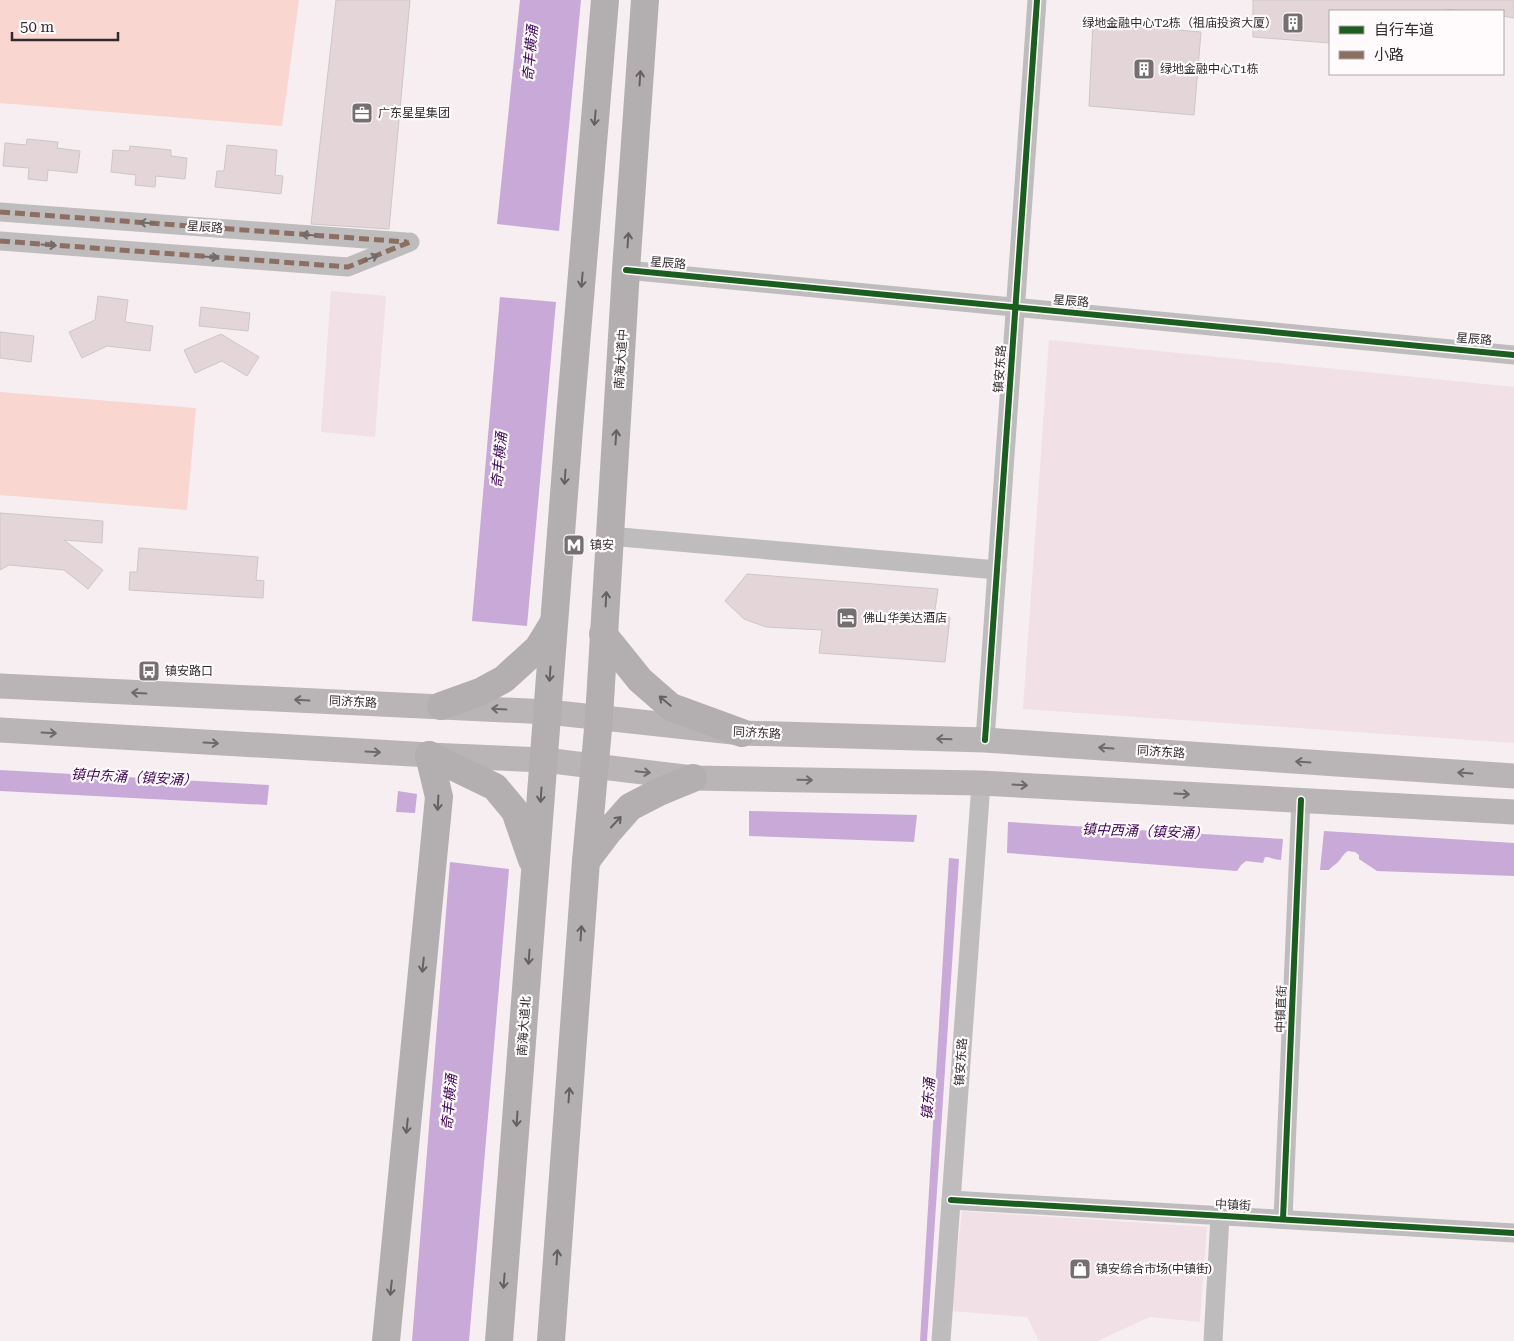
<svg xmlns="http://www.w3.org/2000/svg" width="1514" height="1341" viewBox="0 0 1514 1341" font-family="'Roboto Serif','Noto Sans SC',serif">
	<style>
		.built { fill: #f1e0e6 }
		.green { fill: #fad6d0 }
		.water { fill: #c9a9d8 }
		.building { fill: #e4d6d8; stroke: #cdc6c8 }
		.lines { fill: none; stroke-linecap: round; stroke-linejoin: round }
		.minor { stroke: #bebcbd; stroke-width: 19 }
		.major { stroke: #b9b4b6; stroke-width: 25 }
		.highway { stroke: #b3afb1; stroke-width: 28 }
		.quiet { stroke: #8d6e63; stroke-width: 5; stroke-dasharray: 10 5; stroke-linecap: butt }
		.cycleway-casing { stroke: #fffbfd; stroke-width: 9 }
		.cycleway { stroke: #1b5e20; stroke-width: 6 }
		.oneway { stroke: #656062 }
		.oneway2 { stroke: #706c6e }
		.oneway3 { stroke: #6e696b }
		.labels { text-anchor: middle; stroke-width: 4.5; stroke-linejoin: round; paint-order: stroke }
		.poi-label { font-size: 12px; fill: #312b2d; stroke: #fffbfd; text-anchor: start }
		.street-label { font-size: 12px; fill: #312b2d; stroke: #fffbfd }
		.water-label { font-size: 14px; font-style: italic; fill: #400558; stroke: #fffbfd }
	</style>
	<rect width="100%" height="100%" fill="#f6eef1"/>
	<g class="built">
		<path d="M331,291L386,296L375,437L321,432Z"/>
		<path d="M1049,340L1514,387V743L1023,709Z"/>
		<path d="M962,1211L1207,1227L1200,1322L1150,1317L1097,1341H1039L1027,1317L951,1311Z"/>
	</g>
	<g class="green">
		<path d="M0,0H299L282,126L0,103Z"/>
		<path d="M0,392L196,408L187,510L0,495Z"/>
	</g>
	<g class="water">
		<path d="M520,0H581L559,231L497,224Z"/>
		<path d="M500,297L556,302L527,626L472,621Z"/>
		<path d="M0,770L269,785L267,805L0,791Z"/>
		<path d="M398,791L417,794L415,813L396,812Z"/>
		<path d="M749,811L917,815L914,842L749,836Z"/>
		<path d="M1008,822L1283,839L1281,860C1275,860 1271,857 1265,857L1263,863L1246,861L1241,865L1237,871L1007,853Z"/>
		<path d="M1324,831L1514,843V876L1377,871L1359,859V855L1355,852L1348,851C1342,855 1342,858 1338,862C1335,865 1332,866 1329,870H1320Z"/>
		<path d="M949,858L959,859L927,1341H920Z"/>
		<path d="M450,862L509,869L469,1341H412Z"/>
	</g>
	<g class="building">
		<path d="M336,0H410L389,229L311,224Z"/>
		<path d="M1253,0H1514V18L1503,16V11H1461L1447,9L1445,11H1330V43L1253,37Z"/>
		<path d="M1093,23L1201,32L1194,115L1089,106Z"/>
		<path d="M27,139L58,142L57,148L80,151L77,173L48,170L47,181L28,179L29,168L3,166L5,143L26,145Z"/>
		<path d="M227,145L277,150L275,175L283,176L281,194L215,187L217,171H224Z"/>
		<path d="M130,146L171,150V156L187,158L185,179L156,176L155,187L135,185L136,175L111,172L113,150L129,151Z"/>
		<path d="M98,296L128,300L125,322L153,326L150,351L107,346L82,358L69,332L95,320Z"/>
		<path d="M201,307L250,313L248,331L199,326Z"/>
		<path d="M0,332L34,336L31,362L0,358Z"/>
		<path d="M221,334L259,357L247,376L222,361L195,373L184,350Z"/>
		<path d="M0,513L103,521L102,543L64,540L103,570L88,589L64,570L9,565L0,570Z"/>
		<path d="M139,548L258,557L256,580L264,581L263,598L129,590L130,572H137Z"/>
		<path d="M747,574L938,589L934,617H950L945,662L819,653L822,630L766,627L744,619L725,601Z"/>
	</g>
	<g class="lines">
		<g class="minor">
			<path d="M0,212L406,242"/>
			<path d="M0,241L348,267L410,242"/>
			<path d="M626,270L1514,355"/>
			<path d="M609,536L997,570"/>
			<path d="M985,740L1037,0"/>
			<path d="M951,1200L1514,1233"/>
			<path d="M1283,1219L1301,800"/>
			<path d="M941,1341L981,783"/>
			<path d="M1213,1341L1220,1216"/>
		</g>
		<g class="major">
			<path d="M0,686L548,712L742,733L985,740L1514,776"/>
			<path d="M0,730L429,755L544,760L693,778L981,783L1514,812"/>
		</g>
		<g class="highway">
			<path d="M603,634L640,680L671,707L742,733"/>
			<path d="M441,706L480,692L504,679L538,648L554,622"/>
			<path d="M429,755L495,787L515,811L532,860"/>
			<path d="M586,861L608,832L630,807L659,792L693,778"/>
			<path d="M386,1341L439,797L429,755"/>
			<path d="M499,1341L569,429L605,0"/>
			<path d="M551,1341L586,861L599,718L626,270L645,0"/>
		</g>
		<g class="quiet">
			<path d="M0,212L407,242"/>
			<path d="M0,241L348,267L410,242"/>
		</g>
		<g class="cycleway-casing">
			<g id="cycleway">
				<path d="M626,270L1514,355"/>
				<path d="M985,740L1037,0"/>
				<path d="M951,1200L1514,1233"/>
				<path d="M1283,1219L1301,800"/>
			</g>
		</g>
		<use href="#cycleway" class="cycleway"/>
	</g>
	<defs><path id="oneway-shaft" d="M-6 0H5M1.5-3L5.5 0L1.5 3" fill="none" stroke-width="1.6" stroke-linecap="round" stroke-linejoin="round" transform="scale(1.25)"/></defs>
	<g class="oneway">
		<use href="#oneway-shaft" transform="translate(640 78) rotate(-86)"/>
		<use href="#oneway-shaft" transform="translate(595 118) rotate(95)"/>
		<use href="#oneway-shaft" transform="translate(628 240) rotate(-86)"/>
		<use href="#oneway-shaft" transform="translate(582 280) rotate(95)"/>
		<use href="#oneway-shaft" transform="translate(616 437) rotate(-86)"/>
		<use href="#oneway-shaft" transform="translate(565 477) rotate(94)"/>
		<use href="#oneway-shaft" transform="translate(606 599) rotate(-87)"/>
		<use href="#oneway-shaft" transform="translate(550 674) rotate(94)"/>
		<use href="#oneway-shaft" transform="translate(665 701) rotate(-140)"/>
		<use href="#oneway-shaft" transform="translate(541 795) rotate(94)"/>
		<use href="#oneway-shaft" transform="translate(438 803) rotate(93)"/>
		<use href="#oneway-shaft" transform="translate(616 822) rotate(-47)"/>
		<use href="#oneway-shaft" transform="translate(581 933) rotate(-86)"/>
		<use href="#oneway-shaft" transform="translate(529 957) rotate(94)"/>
		<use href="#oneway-shaft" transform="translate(423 965) rotate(96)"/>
		<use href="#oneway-shaft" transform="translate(569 1095) rotate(-86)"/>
		<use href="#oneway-shaft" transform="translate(517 1119) rotate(94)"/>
		<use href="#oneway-shaft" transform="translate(407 1126) rotate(96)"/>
		<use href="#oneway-shaft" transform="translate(557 1257) rotate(-86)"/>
		<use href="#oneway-shaft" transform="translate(504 1281) rotate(95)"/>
		<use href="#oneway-shaft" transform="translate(391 1288) rotate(96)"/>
	</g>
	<g class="oneway2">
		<use href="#oneway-shaft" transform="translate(147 223) rotate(-176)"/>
		<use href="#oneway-shaft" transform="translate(309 235) rotate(-176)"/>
		<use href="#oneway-shaft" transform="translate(49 245) rotate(4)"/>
		<use href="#oneway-shaft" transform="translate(211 257) rotate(4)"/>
		<use href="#oneway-shaft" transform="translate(371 258) rotate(-22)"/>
	</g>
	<g class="oneway3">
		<use href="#oneway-shaft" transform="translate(139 693) rotate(-177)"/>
		<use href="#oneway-shaft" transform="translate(302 700) rotate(-177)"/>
		<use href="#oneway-shaft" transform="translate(499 709) rotate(-177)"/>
		<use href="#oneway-shaft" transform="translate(49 733) rotate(3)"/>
		<use href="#oneway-shaft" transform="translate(944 739) rotate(-178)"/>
		<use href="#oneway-shaft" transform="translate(211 743) rotate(3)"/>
		<use href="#oneway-shaft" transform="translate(1106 748) rotate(-176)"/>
		<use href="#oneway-shaft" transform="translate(373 752) rotate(3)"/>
		<use href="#oneway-shaft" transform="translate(1303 762) rotate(-176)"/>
		<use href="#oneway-shaft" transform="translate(643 772) rotate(6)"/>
		<use href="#oneway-shaft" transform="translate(1465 773) rotate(-176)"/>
		<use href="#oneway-shaft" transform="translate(805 780) rotate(1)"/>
		<use href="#oneway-shaft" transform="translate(1020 785) rotate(3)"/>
		<use href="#oneway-shaft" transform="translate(1182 794) rotate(3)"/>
	</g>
	<defs>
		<g id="building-square" transform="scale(1.125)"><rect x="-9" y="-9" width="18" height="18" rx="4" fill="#766f72" stroke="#fffbfd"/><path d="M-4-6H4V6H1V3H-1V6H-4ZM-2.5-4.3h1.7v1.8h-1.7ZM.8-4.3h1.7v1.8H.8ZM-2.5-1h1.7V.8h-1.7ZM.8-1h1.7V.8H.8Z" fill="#fff"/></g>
		<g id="office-square" transform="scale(1.125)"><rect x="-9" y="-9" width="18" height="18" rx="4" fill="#766f72" stroke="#fffbfd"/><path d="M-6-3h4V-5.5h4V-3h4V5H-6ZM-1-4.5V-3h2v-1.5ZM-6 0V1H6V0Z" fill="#fff"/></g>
		<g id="metro-square" transform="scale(1.125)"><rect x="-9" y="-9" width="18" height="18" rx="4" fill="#766f72" stroke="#fffbfd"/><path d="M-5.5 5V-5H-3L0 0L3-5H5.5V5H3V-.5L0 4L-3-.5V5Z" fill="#fff"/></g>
		<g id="hotel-square" transform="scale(1.125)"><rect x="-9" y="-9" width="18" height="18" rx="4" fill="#766f72" stroke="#fffbfd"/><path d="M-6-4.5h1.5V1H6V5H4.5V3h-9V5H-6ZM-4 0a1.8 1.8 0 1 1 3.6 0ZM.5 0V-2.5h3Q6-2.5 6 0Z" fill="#fff"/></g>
		<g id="bus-square" transform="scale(1.125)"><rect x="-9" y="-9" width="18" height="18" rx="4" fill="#766f72" stroke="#fffbfd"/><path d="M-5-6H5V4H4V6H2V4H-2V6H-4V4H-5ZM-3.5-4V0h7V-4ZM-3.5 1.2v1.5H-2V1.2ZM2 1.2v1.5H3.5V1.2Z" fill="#fff"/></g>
		<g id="shop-square" transform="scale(1.125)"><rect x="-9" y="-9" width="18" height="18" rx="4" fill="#766f72" stroke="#fffbfd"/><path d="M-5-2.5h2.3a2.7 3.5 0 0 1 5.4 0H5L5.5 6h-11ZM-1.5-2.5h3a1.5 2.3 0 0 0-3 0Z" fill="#fff"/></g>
	</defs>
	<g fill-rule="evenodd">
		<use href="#building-square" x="1293" y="23"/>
		<use href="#building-square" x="1144" y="69"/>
		<use href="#office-square" x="362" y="113"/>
		<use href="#metro-square" x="574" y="545"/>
		<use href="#hotel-square" x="847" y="618"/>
		<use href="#bus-square" x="149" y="671"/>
		<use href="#shop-square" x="1080" y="1269"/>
	</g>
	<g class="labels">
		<g class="poi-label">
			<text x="1277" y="27" text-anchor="end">绿地金融中心T2栋（祖庙投资大厦）</text>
			<text x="1160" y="73">绿地金融中心T1栋</text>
			<text x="378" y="117">广东星星集团</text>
			<text x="590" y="549">镇安</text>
			<text x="863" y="622">佛山华美达酒店</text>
			<text x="165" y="675">镇安路口</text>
			<text x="1096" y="1273">镇安综合市场(中镇街)</text>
		</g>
		<g class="street-label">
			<text transform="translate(205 227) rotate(4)" y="4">星辰路</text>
			<text transform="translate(668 263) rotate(5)" y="4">星辰路</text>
			<text transform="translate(1071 301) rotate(5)" y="4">星辰路</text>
			<text transform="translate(1474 339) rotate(5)" y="4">星辰路</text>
			<text transform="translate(621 359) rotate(-86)" y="4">南海大道中</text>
			<text transform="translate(1000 369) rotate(-86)" y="4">镇安东路</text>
			<text transform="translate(353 702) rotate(3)" y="4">同济东路</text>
			<text transform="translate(757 733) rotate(3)" y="4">同济东路</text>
			<text transform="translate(1161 752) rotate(4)" y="4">同济东路</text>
			<text transform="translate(1281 1009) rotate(-88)" y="4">中镇直街</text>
			<text transform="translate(524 1026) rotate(-86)" y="4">南海大道北</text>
			<text transform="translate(961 1062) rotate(-86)" y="4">镇安东路</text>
			<text transform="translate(1233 1205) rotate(3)" y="4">中镇街</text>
		</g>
		<g class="water-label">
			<text transform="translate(530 53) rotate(-85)" y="5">奇丰横涌</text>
			<text transform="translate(499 460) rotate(-85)" y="5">奇丰横涌</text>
			<text transform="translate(134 777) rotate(3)" y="5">镇中东涌（镇安涌）</text>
			<text transform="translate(1145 831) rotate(2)" y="5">镇中西涌（镇安涌）</text>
			<text transform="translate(928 1099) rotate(-86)" y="5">镇东涌</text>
			<text transform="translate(449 1102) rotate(-85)" y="5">奇丰横涌</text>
		</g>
	</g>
	<rect x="1329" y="10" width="175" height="65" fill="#fffbfd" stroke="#ada8aa"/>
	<rect x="1339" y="26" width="25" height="8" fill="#1b5e20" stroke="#ada8aa"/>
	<text x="1374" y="35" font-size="15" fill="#312b2d">自行车道</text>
	<rect x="1339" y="51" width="25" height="8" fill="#8d6e63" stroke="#ada8aa"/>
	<text x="1374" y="60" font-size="15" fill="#312b2d">小路</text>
	<path d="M12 32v8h106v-8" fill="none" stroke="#312b2d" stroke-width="2.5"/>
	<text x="20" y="32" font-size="15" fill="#312b2d" stroke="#fffbfd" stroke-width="4" paint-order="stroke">50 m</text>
</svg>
